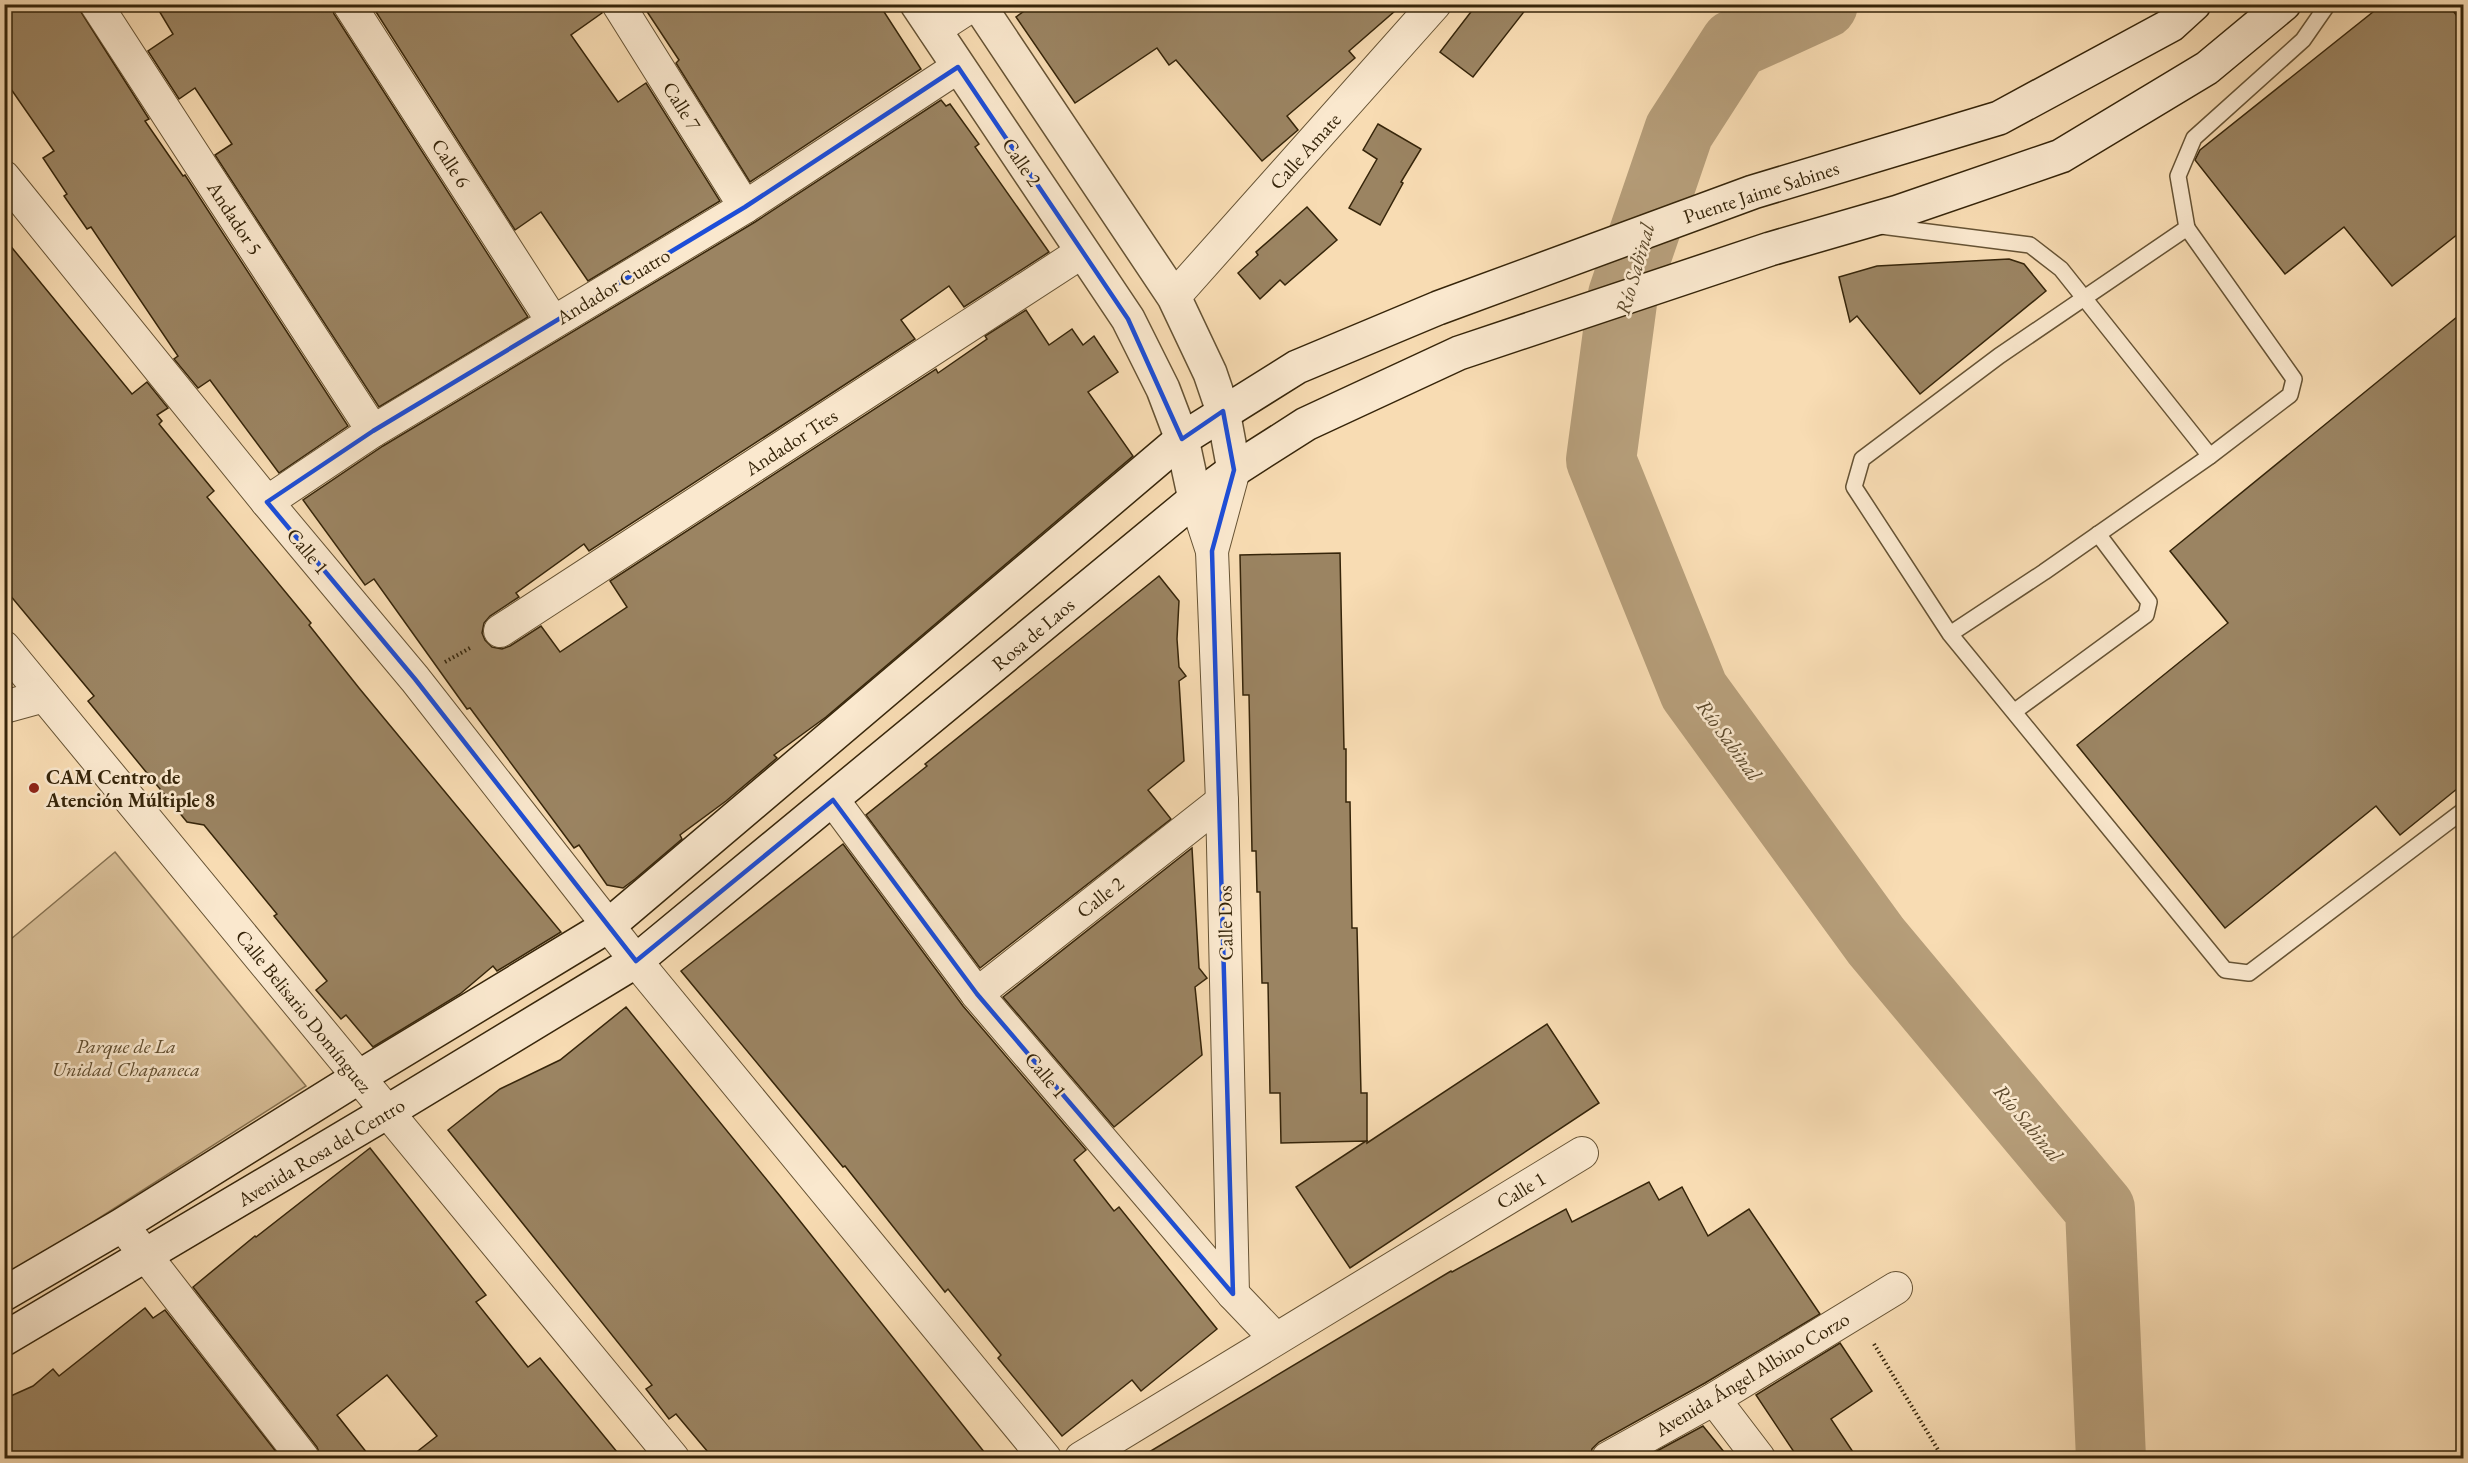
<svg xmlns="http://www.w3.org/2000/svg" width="2468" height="1463" viewBox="0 0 2468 1463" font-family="'EB Garamond',serif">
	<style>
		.green { fill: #d7bd96; stroke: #867150; stroke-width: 1.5 }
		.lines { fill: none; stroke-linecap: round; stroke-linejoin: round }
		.river { stroke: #b69e7a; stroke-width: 70 }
		.building { fill: #9b8462; stroke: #36250a; stroke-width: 1.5 }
		.service-casing { stroke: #665334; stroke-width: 18 }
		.minor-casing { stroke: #665334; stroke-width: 34 }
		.tertiary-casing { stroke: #665334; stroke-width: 36 }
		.secondary-casing { stroke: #36250a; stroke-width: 36 }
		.path { stroke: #36250a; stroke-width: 4; stroke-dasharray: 1.5 3; stroke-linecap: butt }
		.service { stroke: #fae8ce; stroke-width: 15 }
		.minor { stroke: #fae8ce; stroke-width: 32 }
		.tertiary { stroke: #fae8ce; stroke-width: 33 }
		.secondary { stroke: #fae8ce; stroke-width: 33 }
		.marked { fill: none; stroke: #1d4ed8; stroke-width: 4.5; stroke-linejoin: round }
		.poi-dot { fill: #8f2418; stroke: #fae8ce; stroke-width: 2 }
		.labels { text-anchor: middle; stroke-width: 5; stroke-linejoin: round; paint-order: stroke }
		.street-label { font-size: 20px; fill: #36250a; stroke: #fae8ce }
		.poi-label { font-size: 20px; font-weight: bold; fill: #36250a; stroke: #fae8ce; text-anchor: start }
		.park-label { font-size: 20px; font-style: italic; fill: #5e4b2d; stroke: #fae8ce }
		.water-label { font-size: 21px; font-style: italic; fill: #5c492c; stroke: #fae8ce }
	</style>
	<rect width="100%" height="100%" fill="#f8dcb3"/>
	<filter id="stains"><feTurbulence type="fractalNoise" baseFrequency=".00333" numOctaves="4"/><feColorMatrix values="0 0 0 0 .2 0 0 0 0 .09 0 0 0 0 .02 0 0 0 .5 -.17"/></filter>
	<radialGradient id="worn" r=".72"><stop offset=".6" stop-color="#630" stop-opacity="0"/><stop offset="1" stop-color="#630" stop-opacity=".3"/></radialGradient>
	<path class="green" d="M115,852L306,1086L5,1278V944Z"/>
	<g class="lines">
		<path class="river" d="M1823,4L1735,44L1679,131L1623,295L1601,460L1694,691L1876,941L2100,1209L2111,1458"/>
	</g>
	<g class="building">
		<path d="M4,4H76L149,119L145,121L183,176L185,175L348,426L279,473L210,380L198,388L174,359L178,356L91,227L87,229L64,196L67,194L43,158L54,151L4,79Z"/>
		<path d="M155,4H331L334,14L528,317L379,407L215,155L232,144L195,88L179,99L148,51L173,34Z"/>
		<path d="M371,4H600L602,13L571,35L618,102L646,83L720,201L588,281L541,212L515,230Z"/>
		<path d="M642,4H879L921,69L750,182L676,63L679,60Z"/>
		<path d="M1034,4H1403L1349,51L1355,58L1287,116L1298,130L1262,161L1176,60L1169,65L1157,48L1075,103L1016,17Z"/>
		<path d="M1477,4H1530L1473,77L1440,52Z"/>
		<path d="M2383,4H2448L2463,24V230L2392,286L2344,227L2285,274L2195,160L2200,150Z"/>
		<path d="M941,100L946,106L950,104L979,144L975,147L1049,252L964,307L949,286L901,320L915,339L589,551L584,544L516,593L519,597L490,616L484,623L482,633L485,640L492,647L502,649L510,646L541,626L560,652L627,607L610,581L936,369L938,373L987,339L985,336L1026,310L1049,345L1072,329L1083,345L1094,336L1118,372L1088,392L1133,456L826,717L774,755L777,758L726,801L680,835L682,839L635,879L623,888L607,885L579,845L574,848L470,708L467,709L374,579L365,585L303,500L383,446L755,222Z"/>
		<path d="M1378,124L1421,149L1401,182L1403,183L1380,225L1349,208L1377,159L1363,150Z"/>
		<path d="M1307,207L1337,240L1285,285L1280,280L1260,299L1238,273L1258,255L1256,252Z"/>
		<path d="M4,238L132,394L147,382L168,408L157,415L162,421L159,424L214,491L207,497L311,623L309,625L359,688L561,932L497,971L493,966L460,994L373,1047L346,1015L341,1019L316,990L327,981L274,916L277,914L204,825L187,822L88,701L94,696L4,588Z"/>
		<path d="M2009,259L2024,264L2046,291L1920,394L1857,316L1850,322L1839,277L1877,266Z"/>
		<path d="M2463,312V784L2400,835L2376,806L2225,928L2077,745L2228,623L2170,551Z"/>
		<path d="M1340,553L1344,749H1346V802H1350L1352,928H1357L1361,1093H1367V1143L1547,1024L1599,1103L1350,1268L1296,1187L1366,1141L1281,1143L1280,1093H1270L1268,983H1262L1260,892H1257L1256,851H1252L1249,695H1243L1240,555Z"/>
		<path d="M1159,576L1179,601L1177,639L1179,667L1186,676L1179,681L1184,761L1148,790L1171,819L980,968L866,815L927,766L925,764Z"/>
		<path d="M843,844L963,1006L1086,1150L1074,1160L1114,1211L1119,1207L1217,1329L1141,1391L1132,1380L1062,1436L998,1358L1001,1355L948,1289L945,1292L845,1166L843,1167L681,971Z"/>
		<path d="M1192,848L1199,968L1207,978L1195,987L1202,1055L1114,1127L1003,997Z"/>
		<path d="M626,1007L780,1196L989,1458H713L676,1414L669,1419L646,1389L652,1385L448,1130L500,1089L560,1060Z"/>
		<path d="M370,1148L486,1295L476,1302L528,1367L540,1358L622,1458H409L437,1436L387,1375L337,1415L371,1458H321L317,1447L193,1287L255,1236L256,1237Z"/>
		<path d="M1649,1182L1659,1200L1682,1187L1708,1236L1749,1209L1820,1314L1705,1383L1599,1442L1592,1449L1590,1458H1139L1451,1271L1452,1272L1566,1209L1572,1222Z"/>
		<path d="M145,1308L153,1318L165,1310L281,1458H4V1399L33,1386L53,1369L59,1376Z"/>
		<path d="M1840,1343L1872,1391L1831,1419L1857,1458H1798L1756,1395Z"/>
		<path d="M1703,1426L1729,1458H1644Z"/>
	</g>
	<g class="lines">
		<g class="service-casing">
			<g id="service">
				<path d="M1881,226L2030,245L2061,269L2210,456"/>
				<path d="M2187,228L2178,176L2194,138L2303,40L2328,4"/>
				<path d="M1950,634L2044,572L2210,456L2290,395L2294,379L2187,228L1999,356L1862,459L1854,487L1950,634L2225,970L2249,973L2464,810"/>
				<path d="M2015,711L2146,615L2149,602L2098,534"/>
			</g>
		</g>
		<g class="minor-casing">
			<g id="minor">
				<path d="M96,4L373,431"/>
				<path d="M349,4L553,322"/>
				<path d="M618,4L745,207"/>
				<path d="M934,30L974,4"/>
				<path d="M4,177L267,502L415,679L636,961L1045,1458"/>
				<path d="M1174,297L1435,4"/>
				<path d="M1195,499L1212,551L1222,801L1233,1294"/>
				<path d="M267,502L373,431L745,207L958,67"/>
				<path d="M1212,551L1234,470"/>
				<path d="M500,631L1082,252"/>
				<path d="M4,647L673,1458"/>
				<path d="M4,707L44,696"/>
				<path d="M833,800L977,994L1233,1294L1275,1338"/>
				<path d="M977,994L1222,801"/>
				<path d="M122,1225L303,1458"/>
				<path d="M1714,1399L1759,1458"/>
				<path d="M1081,1458L1582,1153"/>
				<path d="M1608,1458L1714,1399L1896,1288"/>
			</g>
		</g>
		<g class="tertiary-casing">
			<g id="tertiary">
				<path d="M917,4L1128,319L1163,389L1182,439L1195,499"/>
				<path d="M978,4L1174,297L1210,373L1223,411L1234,470"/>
			</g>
		</g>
		<g class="secondary-casing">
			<g id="secondary">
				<path d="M4,1294L122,1225L359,1077L608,926L1182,439L1297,367L1438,308L1753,192L1999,118L2171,25L2194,4"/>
				<path d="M4,1339L387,1112L636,961L1195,499L1234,470L1306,424L1459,353L1770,249L1898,212L2061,156L2207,68L2284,4"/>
			</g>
		</g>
		<g class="path">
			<path d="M445,662L470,648"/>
			<path d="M1874,1344L1943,1458"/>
		</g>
		<use href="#service" class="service"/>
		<use href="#minor" class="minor"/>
		<use href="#tertiary" class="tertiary"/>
		<use href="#secondary" class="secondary"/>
	</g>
	<path class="marked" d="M958,67L1128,319L1182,439L1223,411L1234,470L1212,551L1233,1294L977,994L833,800L636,961L415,679L267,502L373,431L745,207Z"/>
	<circle class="poi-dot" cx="34" cy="788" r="6"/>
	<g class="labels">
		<g class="street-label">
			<text transform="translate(682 106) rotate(58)" y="7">Calle 7</text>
			<text transform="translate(1305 151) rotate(-48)" y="7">Calle Amate</text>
			<text transform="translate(1022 162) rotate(56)" y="7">Calle 2</text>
			<text transform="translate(451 163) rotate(57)" y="7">Calle 6</text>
			<text transform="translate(1761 192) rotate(-18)" y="7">Puente Jaime Sabines</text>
			<text transform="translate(235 218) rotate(57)" y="7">Andador 5</text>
			<text transform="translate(613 286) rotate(-31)" y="7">Andador Cuatro</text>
			<text transform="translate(791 442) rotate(-33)" y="7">Andador Tres</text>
			<text transform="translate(308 551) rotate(50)" y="7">Calle 1</text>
			<text transform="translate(1033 634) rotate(-40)" y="7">Rosa de Laos</text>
			<text transform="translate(1100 897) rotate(-38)" y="7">Calle 2</text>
			<text transform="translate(1225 923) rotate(-91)" y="7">Calle Dos</text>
			<text transform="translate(304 1011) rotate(51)" y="7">Calle Belisario Domínguez</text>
			<text transform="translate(1046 1075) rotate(50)" y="7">Calle 1</text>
			<text transform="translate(321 1152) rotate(-31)" y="7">Avenida Rosa del Centro</text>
			<text transform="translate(1521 1190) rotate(-31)" y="7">Calle 1</text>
			<text transform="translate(1752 1374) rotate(-31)" y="7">Avenida Ángel Albino Corzo</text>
		</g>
		<g class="poi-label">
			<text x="46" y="784">CAM Centro de<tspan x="46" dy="23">Atención Múltiple 8</tspan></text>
		</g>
		<g class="park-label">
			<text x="126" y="1053">Parque de La<tspan x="126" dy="23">Unidad Chapaneca</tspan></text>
		</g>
		<g class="water-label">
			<text transform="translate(1635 269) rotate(-74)" y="7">Río Sabinal</text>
			<text transform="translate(1729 740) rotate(54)" y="7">Río Sabinal</text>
			<text transform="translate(2028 1123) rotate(50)" y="7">Río Sabinal</text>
		</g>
	</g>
	<rect width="2468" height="1463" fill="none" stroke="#f8dcb3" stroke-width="24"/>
	<rect x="6" y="6" width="2456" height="1451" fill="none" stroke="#36250a" stroke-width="3"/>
	<rect x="12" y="12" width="2444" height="1439" fill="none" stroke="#36250a" stroke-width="1.5"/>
	<rect width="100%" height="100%" filter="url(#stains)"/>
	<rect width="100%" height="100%" fill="url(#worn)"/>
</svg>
